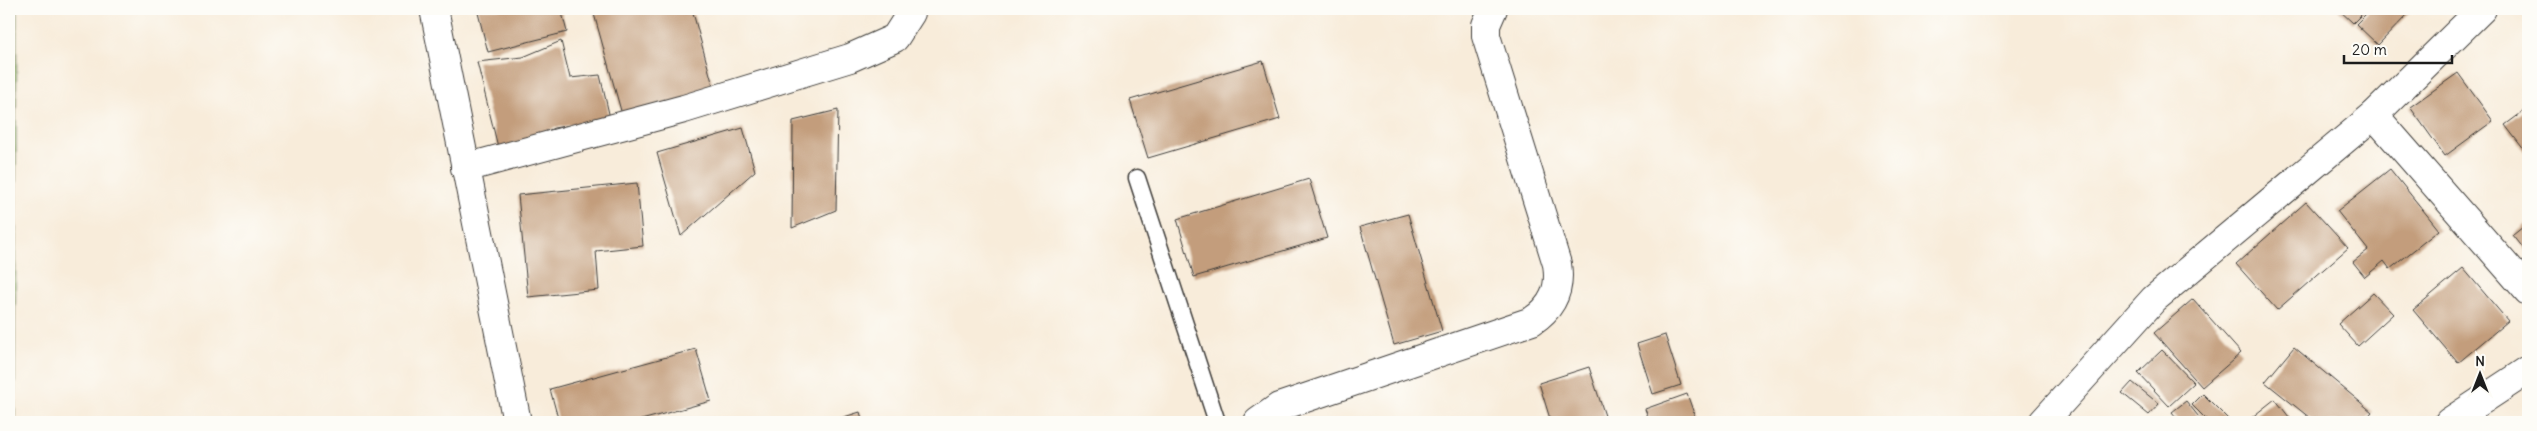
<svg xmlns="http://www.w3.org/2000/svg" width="2537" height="431" viewBox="0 0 2537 431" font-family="Delius,sans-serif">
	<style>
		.forest { fill: #86aa5f; stroke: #51633e }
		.building { fill: #c39d7c }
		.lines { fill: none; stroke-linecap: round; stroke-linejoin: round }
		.service-casing { stroke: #3d3b38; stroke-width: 19 }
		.minor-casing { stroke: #3d3b38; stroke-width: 30 }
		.tertiary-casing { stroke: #3d3b38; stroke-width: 30 }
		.service { stroke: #fff; stroke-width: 16 }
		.minor { stroke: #fff; stroke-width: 28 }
		.tertiary { stroke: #fff; stroke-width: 28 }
	</style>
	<rect width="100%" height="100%" fill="#fdfcf7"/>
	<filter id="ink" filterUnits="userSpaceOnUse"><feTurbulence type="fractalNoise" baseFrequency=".02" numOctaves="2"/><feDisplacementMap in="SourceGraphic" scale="10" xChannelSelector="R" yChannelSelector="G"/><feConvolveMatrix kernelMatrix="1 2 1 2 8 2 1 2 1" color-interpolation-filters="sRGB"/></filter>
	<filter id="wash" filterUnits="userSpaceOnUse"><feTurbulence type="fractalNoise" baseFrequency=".0096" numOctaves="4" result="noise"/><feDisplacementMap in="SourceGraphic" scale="20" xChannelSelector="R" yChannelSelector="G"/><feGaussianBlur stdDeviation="1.12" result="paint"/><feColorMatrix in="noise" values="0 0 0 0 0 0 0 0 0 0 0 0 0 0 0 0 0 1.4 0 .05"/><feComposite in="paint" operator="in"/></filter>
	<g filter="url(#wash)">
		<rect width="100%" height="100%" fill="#f8ecda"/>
		<path class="forest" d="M9,9H17L15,422H9Z"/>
		<g id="blocks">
			<g class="building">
				<path d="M477,9H561L567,32L488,52Z"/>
				<path d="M613,9H692L715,93L623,118L594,14Z"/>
				<path d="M2338,9H2367L2353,23Z"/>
				<path d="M2371,9H2404L2409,13L2378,45L2356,24Z"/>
				<path d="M561,41L570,78L600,75L610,118L554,128L499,151L477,62L523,57Z"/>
				<path d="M1263,61L1280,119L1148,158L1130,100Z"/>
				<path d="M2458,73L2493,121L2445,156L2410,107Z"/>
				<path d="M2528,108V155L2505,125Z"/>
				<path d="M838,110L836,210L792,228L793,121Z"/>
				<path d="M743,128L755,171L681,236L657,153Z"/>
				<path d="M2390,169L2439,230L2390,269L2384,261L2365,277L2353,262L2368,250L2337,211Z"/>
				<path d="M1309,179L1327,238L1194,277L1177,219Z"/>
				<path d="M637,183L643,246L596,251L599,290L528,297L518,195Z"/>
				<path d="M2306,202L2348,248L2277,310L2236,264Z"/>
				<path d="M1408,214L1442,331L1394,345L1360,227Z"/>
				<path d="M2528,223V254L2513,235Z"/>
				<path d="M2463,268L2508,321L2458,363L2413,310Z"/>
				<path d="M2373,293L2393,314L2358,346L2338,324Z"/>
				<path d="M2193,299L2241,353L2202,387L2154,333Z"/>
				<path d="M1665,335L1681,385L1653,394L1637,344Z"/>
				<path d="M2294,347L2372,412L2363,422H2315L2265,382Z"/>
				<path d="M696,349L711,401L634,422H559L550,389Z"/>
				<path d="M2162,350L2194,383L2169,406L2138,373Z"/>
				<path d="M1589,367L1607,422H1551L1539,383Z"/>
				<path d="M2132,382L2159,404L2149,415L2122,393Z"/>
				<path d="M1687,394L1697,422H1650L1645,409Z"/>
				<path d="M2203,394L2231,422H2209L2192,405Z"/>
				<path d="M2275,399L2293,422H2246Z"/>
				<path d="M2186,401L2203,422H2180L2172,412Z"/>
				<path d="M860,412L863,422H828Z"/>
				<path d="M2528,415V422H2517Z"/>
			</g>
		</g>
	</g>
	<g filter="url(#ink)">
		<use href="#blocks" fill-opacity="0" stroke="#3d3b38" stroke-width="1"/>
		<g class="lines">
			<g class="service-casing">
				<path id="service" d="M1137,178L1217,422"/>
			</g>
			<g class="minor-casing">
				<g id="minor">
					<path d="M2374,115L2528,291"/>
					<path d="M465,168L684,109L850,58L895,38L911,13V9"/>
					<path d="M1258,422L1279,407L1532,321C1553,307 1561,289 1557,264L1486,36V25L1493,9"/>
					<path d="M2043,422L2154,299L2374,115L2482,9"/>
					<path d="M2449,422L2528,370"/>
				</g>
			</g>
			<g class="tertiary-casing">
				<path id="tertiary" d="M434,9L517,422"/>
			</g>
			<use href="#service" class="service"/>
			<use href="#minor" class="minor"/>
			<use href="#tertiary" class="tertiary"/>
		</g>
	</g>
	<rect width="2537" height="431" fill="none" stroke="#fdfcf7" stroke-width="30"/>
	<g transform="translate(2480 374)" stroke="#fdfcf7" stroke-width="4" paint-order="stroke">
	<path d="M0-4L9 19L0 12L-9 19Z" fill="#1c1c1c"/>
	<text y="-8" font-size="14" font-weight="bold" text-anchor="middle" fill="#1c1c1c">N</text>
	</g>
	<path d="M2344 55v8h108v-8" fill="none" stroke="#1c1c1c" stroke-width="2.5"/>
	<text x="2352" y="55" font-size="15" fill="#1c1c1c" stroke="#fdfcf7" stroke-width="4" paint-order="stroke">20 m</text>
</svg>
